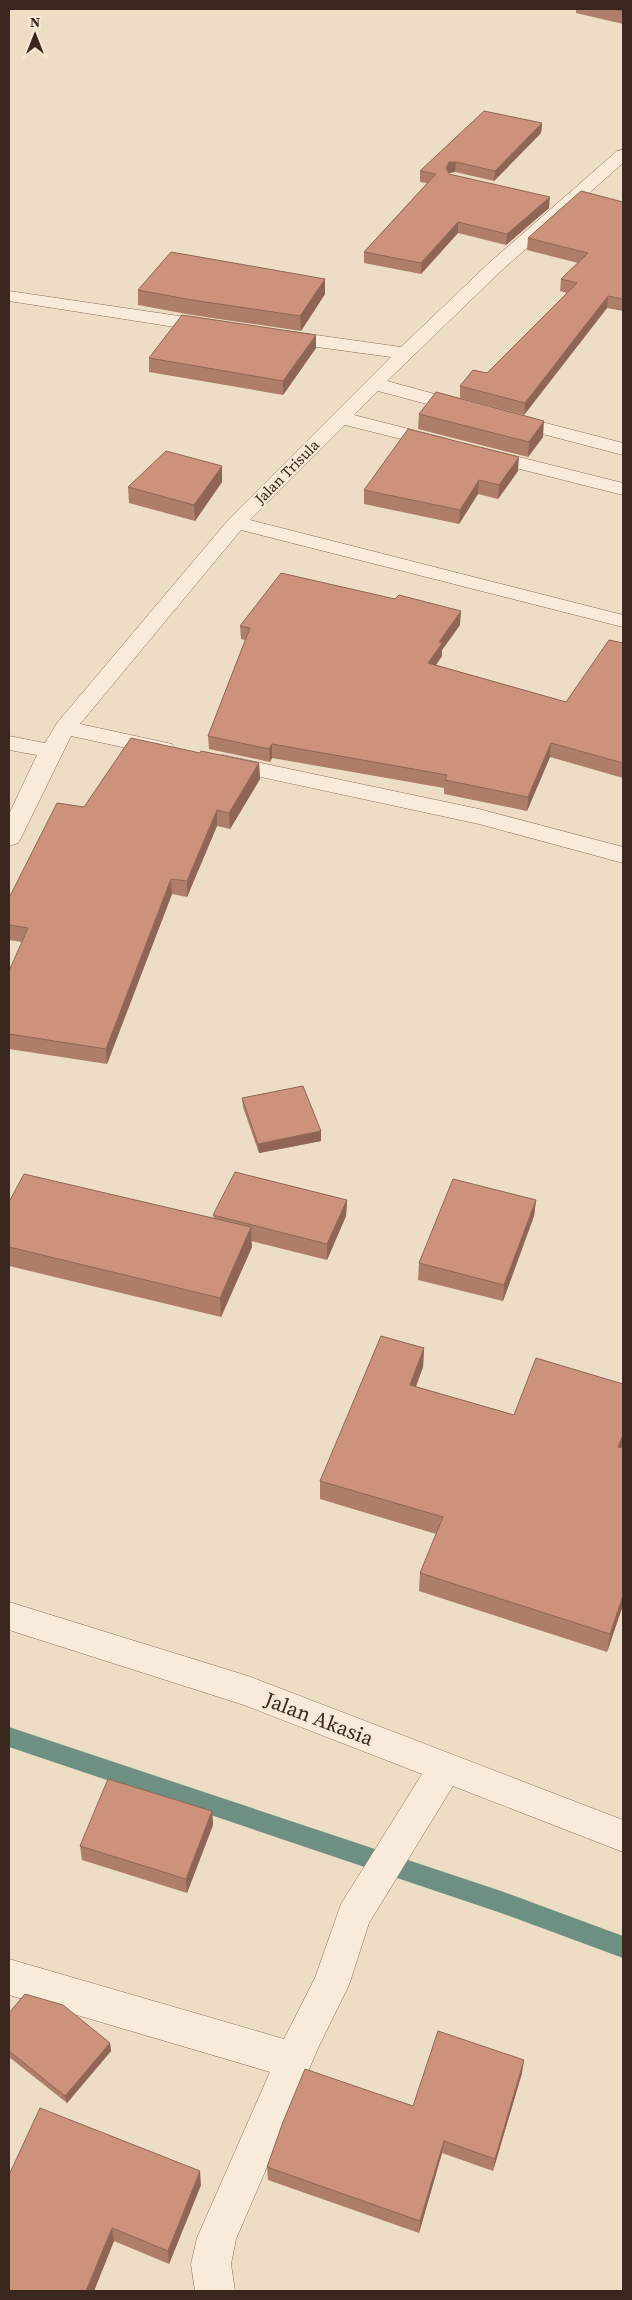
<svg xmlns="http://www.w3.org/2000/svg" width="632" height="2300" viewBox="0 0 632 2300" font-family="'Source Serif 4',serif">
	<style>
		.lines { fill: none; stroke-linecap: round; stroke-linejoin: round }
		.stream { fill: #6d9083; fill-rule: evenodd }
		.minor-casing { stroke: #8a6e5b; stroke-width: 1 }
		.minor { fill: #f9ebd9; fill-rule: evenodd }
		.wall { fill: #af7e6a }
		.shaded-wall { fill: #8f6656 }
		.building { fill: #cc927b; stroke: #8f6656 }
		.labels { text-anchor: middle; stroke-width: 4; stroke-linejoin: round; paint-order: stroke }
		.far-street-label { font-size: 15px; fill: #3a281f; stroke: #f6e8d5 }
		.near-street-label { font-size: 21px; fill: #3a281f; stroke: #f6e8d5 }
	</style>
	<rect width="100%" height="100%" fill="#eeddc5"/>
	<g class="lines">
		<path class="stream" d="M9,1727L501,1891L623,1936V1958L501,1913L9,1747Z"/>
		<g class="minor-casing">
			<g id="minor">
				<path d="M623,150V163L501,271L387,381L475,405L478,409L475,413L468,415L378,391L354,415L448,439L451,443L448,447L441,449L345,425L250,520L623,615V627L241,530L80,724L172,744L176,749L172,754L164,756L71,736L21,838L18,843L9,846V814L37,755L9,750V736L45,743L57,723L229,519L391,357L280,342L273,340L271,336L273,332L280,330L401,347L489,263L617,151Z"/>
				<path d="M9,291L213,321L220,323L222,327L220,331L213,333L9,301Z"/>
				<path d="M507,413L623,443V455L500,423L497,419L500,415Z"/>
				<path d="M483,448L623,483V495L476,458L473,454L476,450Z"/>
				<path d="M223,755L479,809L623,847V863L479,824L215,767L211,762L215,757Z"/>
				<path d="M9,1602L248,1676L623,1820V1852L453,1786L369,1923L349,1985L319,2046L236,2239L231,2264L235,2291H195L191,2264L197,2238L270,2072L9,1995V1959L284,2039L315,1978L341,1904L422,1774L244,1705L9,1630Z"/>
			</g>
		</g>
		<use href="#minor" class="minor"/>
	</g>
	<g class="wall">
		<path d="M576,9H623V24L576,13Z"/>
		<path d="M542,123L541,133L494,181L455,172L449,173V174L549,208L506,245L458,233L421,274L364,263V252L427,183L420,182V171Z"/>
		<path d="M623,202V311L607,308L524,415L460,398V386L487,373L567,293L560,291L561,279L578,263L527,250L528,238Z"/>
		<path d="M138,290L325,294L301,331L192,315L138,305Z"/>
		<path d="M316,348L283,395L149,372V358Z"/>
		<path d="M419,414L543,437L528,457L418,429Z"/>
		<path d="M222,466V482L195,521L129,503L128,487Z"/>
		<path d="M518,471L498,499L478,494L459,524L364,504V490Z"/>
		<path d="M460,625L442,650V656L436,665L566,702L623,643V778L550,757L527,811L444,794V788L272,758L270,762L209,749L208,736L245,640L241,639L240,626Z"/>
		<path d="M200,753L259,763L260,779L230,829L217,826L187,897L172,894L107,1064L9,1049V971L22,942L9,940V898L84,807Z"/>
		<path d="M242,1098L321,1141L259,1153L243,1107Z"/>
		<path d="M347,1200L346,1216L327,1260L251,1241L252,1247L221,1317L9,1266V1202L214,1218L213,1215Z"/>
		<path d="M536,1200L534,1216L503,1301L418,1280L419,1263Z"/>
		<path d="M424,1348L423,1367L416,1387L514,1415L623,1384V1446L622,1448L623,1605L607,1652L419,1591L420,1573L436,1534L320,1499V1481Z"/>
		<path d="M212,1811L213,1825L187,1893L82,1860L80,1846Z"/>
		<path d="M9,2013L110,2043L111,2051L67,2103L9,2057Z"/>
		<path d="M522,2073L493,2171L442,2153L419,2233L268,2180L267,2167L413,2106Z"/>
		<path d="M9,2175L201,2185L169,2264L114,2241L94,2291H9Z"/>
	</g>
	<g class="shaded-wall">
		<path d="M542,123L541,133L494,181L495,171Z"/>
		<path d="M449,162H456L455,172L449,173L446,168Z"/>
		<path d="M550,197L549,208L506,245L507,234Z"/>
		<path d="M458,222V233L421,274V263Z"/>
		<path d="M325,279V294L301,331L300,316Z"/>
		<path d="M608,296L607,308L524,415L525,403Z"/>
		<path d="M316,335V348L283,395V381Z"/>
		<path d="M544,421L543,437L528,457L529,442Z"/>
		<path d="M519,457L518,471L498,499L499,485Z"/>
		<path d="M222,466V482L195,521L194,505Z"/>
		<path d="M479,480L478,494L459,524L460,510Z"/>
		<path d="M461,611L460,625L442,650V656L428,677V663L439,642Z"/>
		<path d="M551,743L550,757L527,811L528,797Z"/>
		<path d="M272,744V758L270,762L269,749Z"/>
		<path d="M259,763L260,779L230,829L229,813Z"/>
		<path d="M217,810V826L187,897V881Z"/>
		<path d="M171,879L172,894L107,1064L106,1049Z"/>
		<path d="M321,1131V1141L259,1153L258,1144Z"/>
		<path d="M347,1200L346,1216L327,1260V1244Z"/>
		<path d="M536,1200L534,1216L503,1301L504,1285Z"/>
		<path d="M251,1227L252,1247L221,1317L220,1298Z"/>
		<path d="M424,1348L423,1367L409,1404L410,1385Z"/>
		<path d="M623,1435V1446L615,1466L618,1447Z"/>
		<path d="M623,1596V1605L607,1652L610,1634Z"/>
		<path d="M212,1811L213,1825L187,1893L186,1879Z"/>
		<path d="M110,2043L111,2051L67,2103L65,2096Z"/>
		<path d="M524,2060L522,2073L493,2171L495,2159Z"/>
		<path d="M444,2141L442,2153L419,2233L420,2221Z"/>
		<path d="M200,2171L201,2185L169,2264L168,2251Z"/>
		<path d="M112,2228L114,2241L94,2291H86Z"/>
	</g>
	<g class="building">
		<path d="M613,9H623V11Z"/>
		<path d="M484,111L542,123L495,171L456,162H449L446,168L449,174L550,197L507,234L458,222L421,263L364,252L436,174L420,171Z"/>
		<path d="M581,191L623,202V299L608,296L525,403L460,386L473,370L487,373L577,283L561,279L588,253L528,238Z"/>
		<path d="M171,252L325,279L300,316L192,300L138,290Z"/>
		<path d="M182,315L316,335L283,381L149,358Z"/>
		<path d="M436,392L544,421L529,442L419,414Z"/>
		<path d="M408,429L519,457L499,485L479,480L460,510L364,490Z"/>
		<path d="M166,451L222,466L194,505L128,487Z"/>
		<path d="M281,573L395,599L399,595L461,611L439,642H443L428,663L566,702L609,640L623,643V763L551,743L528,797L445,780L447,775L272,744L269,749L208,736L250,628L240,626Z"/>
		<path d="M131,738L200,753L201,751L259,763L229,813L217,810L187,881L171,879L106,1049L9,1034V971L28,928L9,925V898L57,803L84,807Z"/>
		<path d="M303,1086L321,1131L258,1144L242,1098Z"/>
		<path d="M235,1172L347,1200L327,1244L213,1215Z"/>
		<path d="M24,1174L251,1227L220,1298L9,1247V1202Z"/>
		<path d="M453,1179L536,1200L504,1285L419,1263Z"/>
		<path d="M381,1336L424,1348L410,1385L514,1415L536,1358L623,1384V1435L618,1447L623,1448V1596L610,1634L420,1573L443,1517L320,1481Z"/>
		<path d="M108,1779L212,1811L186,1879L80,1846Z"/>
		<path d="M25,1994L63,2005L110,2043L65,2096L9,2051V2013Z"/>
		<path d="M438,2031L524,2060L495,2159L444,2141L420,2221L267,2167L283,2122L305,2069L413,2106Z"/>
		<path d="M40,2108L200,2171L168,2251L112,2228L86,2291H9V2175Z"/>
	</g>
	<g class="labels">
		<g class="far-street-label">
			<text transform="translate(287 472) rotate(-45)" y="5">Jalan Trisula</text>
		</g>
		<g class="near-street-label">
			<text transform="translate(319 1719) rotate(21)" y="7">Jalan Akasia</text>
		</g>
	</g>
	<rect width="632" height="2300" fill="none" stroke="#3a281f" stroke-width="20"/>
	<g transform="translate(35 35)" stroke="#f6e8d5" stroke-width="4" paint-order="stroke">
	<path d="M0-4L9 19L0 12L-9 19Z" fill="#3a281f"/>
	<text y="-8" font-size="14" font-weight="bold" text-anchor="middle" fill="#3a281f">N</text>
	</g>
</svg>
